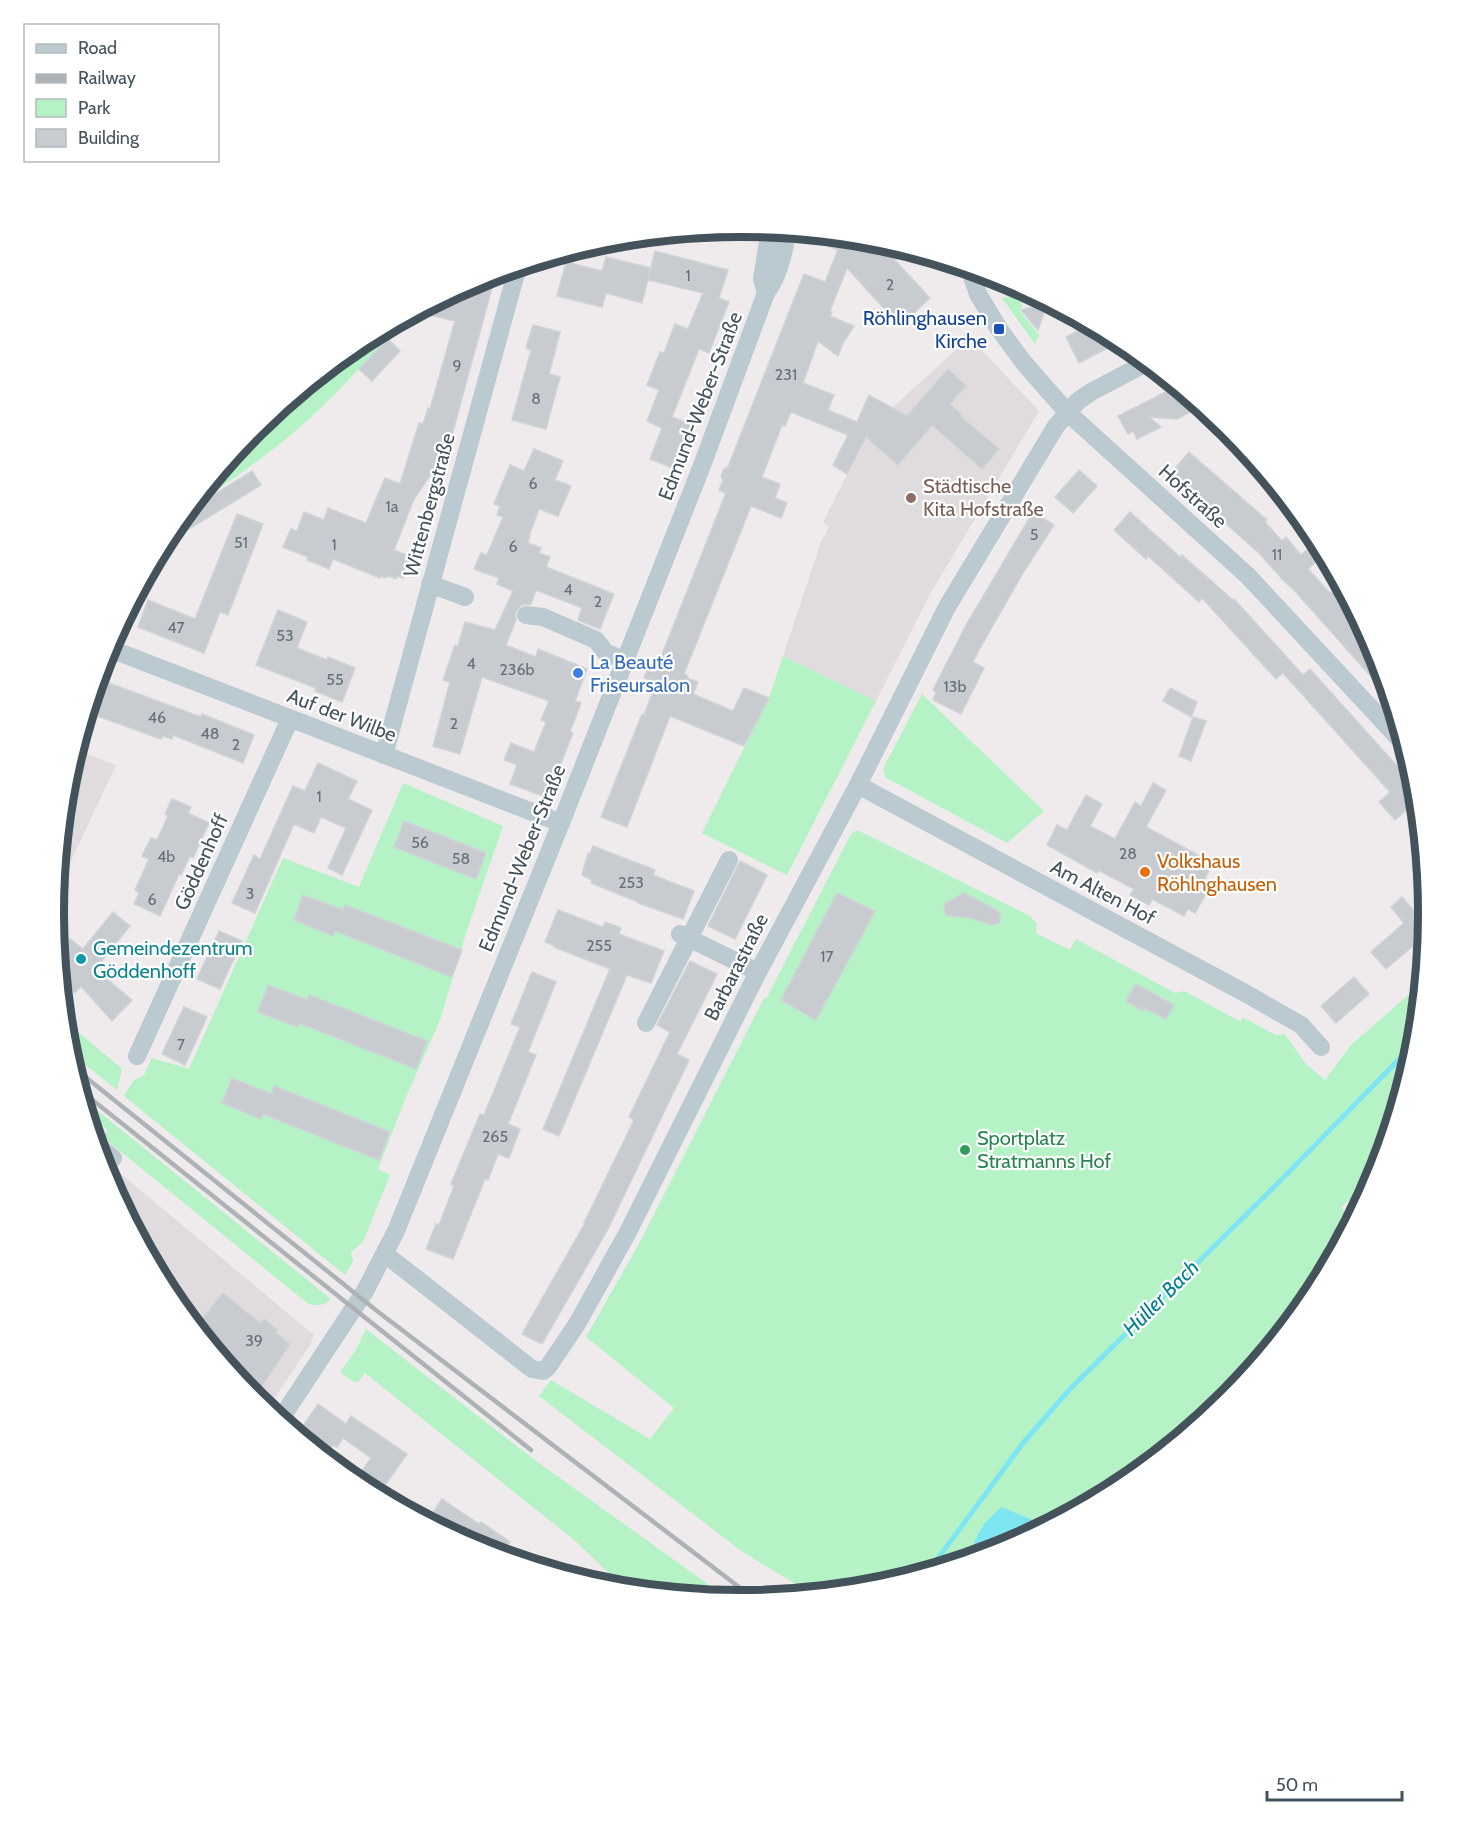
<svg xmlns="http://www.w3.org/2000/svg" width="1483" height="1827" viewBox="0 0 1483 1827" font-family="Cabin,sans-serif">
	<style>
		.education { fill: #e0dcde }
		.green { fill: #b5f2c6 }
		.water { fill: #7ee6f3 }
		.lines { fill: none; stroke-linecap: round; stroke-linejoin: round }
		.stream { stroke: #7ee6f3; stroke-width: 5 }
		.building { fill: #c8ccd1; stroke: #cfd3d8; stroke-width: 1.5 }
		.street { stroke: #bbc9d0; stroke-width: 18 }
		.rail { stroke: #adb2b7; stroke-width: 4.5 }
		.transit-dot { fill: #1a4fb4; stroke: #fff; stroke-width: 2 }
		.education-dot { fill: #8d6e63; stroke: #fff; stroke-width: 2 }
		.shop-dot { fill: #3f7fe0; stroke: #fff; stroke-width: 2 }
		.food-dot { fill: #e8710a; stroke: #fff; stroke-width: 2 }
		.culture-dot { fill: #0f9aa8; stroke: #fff; stroke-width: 2 }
		.leisure-dot { fill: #2e9e5b; stroke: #fff; stroke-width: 2 }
		.labels { text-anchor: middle; stroke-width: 4.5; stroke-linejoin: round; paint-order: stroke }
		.number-label { font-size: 16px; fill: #647078 }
		.transit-label { font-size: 20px; fill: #164399; stroke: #fff; text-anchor: end }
		.street-label { font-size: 20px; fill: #43525b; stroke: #fff }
		.education-label { font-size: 20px; fill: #785e54; stroke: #fff; text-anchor: start }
		.shop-label { font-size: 20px; fill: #366cbe; stroke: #fff; text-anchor: start }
		.food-label { font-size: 20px; fill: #c56008; stroke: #fff; text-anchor: start }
		.culture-label { font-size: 20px; fill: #0d838f; stroke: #fff; text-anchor: start }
		.leisure-label { font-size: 20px; fill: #27864d; stroke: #fff; text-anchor: start }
		.water-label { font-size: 21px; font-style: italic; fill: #048190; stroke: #fff }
		.rim { fill: none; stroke: #43525b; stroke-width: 8 }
	</style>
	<rect width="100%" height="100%" fill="#efebec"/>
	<g class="education">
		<path d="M970,337L1039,411L929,596L876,701L783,656L821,542L829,527L823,522L871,427Z"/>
		<path d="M76,750L116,765L62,880L58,877L67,779Z"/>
		<path d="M109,1164L314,1335L311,1343L272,1402L239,1380L170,1295L106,1176L104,1168Z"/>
	</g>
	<g class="green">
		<path d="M1021,295L1022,307L1019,310L1039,335L1035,344L1002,298Z"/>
		<path d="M407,317C370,357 333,399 291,435C258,462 222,486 187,511L256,427L360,342Z"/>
		<path d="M783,656L876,701L787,875L702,833L769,698Z"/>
		<path d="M922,694L1044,811L1007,843L885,777L883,769Z"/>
		<path d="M403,783L503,826L467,930L440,1020L404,1102L378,1169L390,1175L363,1242L351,1252L353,1261L345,1275L124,1096L134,1080L144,1075L152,1058L189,1069L283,858L359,887Z"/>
		<path d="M855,831H859L1030,916L1037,924L1036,933L1070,950L1076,939L1175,993L1184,991L1241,1022L1242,1017L1276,1035H1280L1284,1033L1305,1063L1325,1080L1351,1045L1422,983L1416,1048L1388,1140L1371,1156V1182L1341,1207L1352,1222L1313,1296L1227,1400L1123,1485L1004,1549L875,1588L812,1594L740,1550L539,1396L551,1380L650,1439L674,1408L586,1337L640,1242L764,998L766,999L851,834Z"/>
		<path d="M64,1020L122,1069L117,1090L68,1051Z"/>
		<path d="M83,1099L331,1299C323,1306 317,1307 307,1303L104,1138L107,1129L100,1124L95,1130L92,1129Z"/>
		<path d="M366,1329L532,1458L730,1600L627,1590L573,1539L365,1373L359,1381L354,1382L340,1372L357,1348Z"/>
	</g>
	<path class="water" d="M1001,1507L1047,1526L1004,1549L981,1556L974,1542L984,1524Z"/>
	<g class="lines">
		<path class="stream" d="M928,1572L1023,1443L1070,1389L1275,1186L1416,1042"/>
	</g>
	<g class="building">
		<path d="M805,232L860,238L872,250L879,243L930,298L900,326L847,268L830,311L832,312L830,316L854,326L843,343L838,356L818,341L803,383L834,395L828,410L857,422L869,395L907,416L948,369L966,386L950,404L961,414L960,416L999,449L982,469L932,425L898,465L866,437L847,474L833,465L848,435L791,412L785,426L782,425L762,477L780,484L775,498L787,503L781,518L751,506L684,674L688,676L687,678L698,682L693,694L733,711L744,688L769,698L744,746L670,716L627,827L601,817L642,714L644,715L656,684L644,678L649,664L662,668L661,657L726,493L719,490L723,480L721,476L724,469L728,467L804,274L825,282L838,250L804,237Z"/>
		<path d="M655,251L728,270L719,298L729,302L709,353L699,349L672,417L695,426L678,470L650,459L662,428L647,421L659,390L647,385L660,352L664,353L675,324L688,329L703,293L648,280Z"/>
		<path d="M606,257L651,268L642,303L606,293L602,307L557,296L566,262L602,271Z"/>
		<path d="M496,273L441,476L432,473L414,499L394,550L406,555L404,560L409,562L403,578L397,576L396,579L388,576L385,578L381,576L380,578L333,559L329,569L307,560L308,557L283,547L291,529L297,531L304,512L324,520L328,508L366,523L385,478L400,484L419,423L423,424L428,408L430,409L455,321L416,312L479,278Z"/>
		<path d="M1047,304L1038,330L1021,310Z"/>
		<path d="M1090,324L1121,341L1079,363L1066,337Z"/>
		<path d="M533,325L560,332L549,374L560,377L546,429L512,420L531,350L526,348Z"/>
		<path d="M388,339L400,351L372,381L359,369Z"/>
		<path d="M1180,388L1202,406L1177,419L1149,417L1161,427L1137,439L1133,431L1128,434L1118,416L1170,390L1172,393Z"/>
		<path d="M534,449L563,461L555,480L571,486L558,516L539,509L529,536H530L528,543L541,548L539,553L550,557L546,567L614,594L600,629L578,620L582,608L536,590L531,604L521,605L515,613L516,620L506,645L536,657L538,649L587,669L575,701L581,703L570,732L573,733L549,793L543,796L510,784L517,765L504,760L511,743L534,752L546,722L541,720L549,701L482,677L460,754L433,746L450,682L443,680L455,645L458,646L465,622L495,630L513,591L497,584L499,578L474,569L481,553L487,555L503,517L497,515L500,506L494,504L510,465L524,471Z"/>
		<path d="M1189,452L1267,520L1265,522L1282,541L1286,537L1301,555L1309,548L1319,559L1308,569L1330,593L1334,590L1359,618L1360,619L1357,622L1368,634L1377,651L1391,699L1294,590L1284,581L1259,553L1170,474Z"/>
		<path d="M1079,470L1097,486L1073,513L1055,497Z"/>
		<path d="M252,471L261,485L163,545L170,531L186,512Z"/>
		<path d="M1033,512L1054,525L1023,573L979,650L973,662L984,668L961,714L933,700L936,692L933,690L966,625Z"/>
		<path d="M1130,512L1180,557L1182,555L1233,600L1234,599L1303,675L1310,669L1416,787L1418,800L1395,820L1379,802L1390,792L1283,673L1276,679L1202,598L1199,602L1148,556L1146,559L1114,530Z"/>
		<path d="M237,514L263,524L228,615L220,612L204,653L138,627L148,600L195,619Z"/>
		<path d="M278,610L307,622L297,648L327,660L328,657L355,668L342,702L315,691L316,688L256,665Z"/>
		<path d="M98,679L201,717L202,714L254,735L243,763L173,735L172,739L163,736L161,739L89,713Z"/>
		<path d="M1170,688L1197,702L1191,717L1163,701Z"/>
		<path d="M1193,717L1206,721L1191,761L1179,756Z"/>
		<path d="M318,763L357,781L348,799L372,810L342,875L328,868L346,828L321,817L314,833L294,824L255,913L232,903L254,855L260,859L293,786L305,791Z"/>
		<path d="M1153,783L1166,790L1146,827L1213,863L1199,890L1206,894L1195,913L1188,909L1184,916L1152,899L1149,905L1130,895L1134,889L1098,870L1097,873L1047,845L1057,825L1067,830L1086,795L1102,804L1090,826L1115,839L1135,802L1141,806Z"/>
		<path d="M172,799L191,807L188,813L209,823L193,858L190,856L181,875L179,874L160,916L134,904L139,893L135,890L149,859L142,856L151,838L157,840L168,816L165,814Z"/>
		<path d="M404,821L486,853L476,879L394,847Z"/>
		<path d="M593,846L655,870L653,875L694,891L683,919L638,903V902L591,883L592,880L582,875L588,853L590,854Z"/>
		<path d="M740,861L767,875L735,939L708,926Z"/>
		<path d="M837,893L875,911L816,1020L781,1000Z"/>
		<path d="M964,893L998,911L1001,916L999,923L992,925L967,917L951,916L946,915L944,909L946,903Z"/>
		<path d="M303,895L343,910L345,905L462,950L452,977L335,931L333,936L294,920Z"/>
		<path d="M1402,897L1428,927L1427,934L1386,969L1371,952L1404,923L1391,907Z"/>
		<path d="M558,910L603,927L605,922L621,928L619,934L664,951L651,983L627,975L559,1136L543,1129L610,969L554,947L555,946L545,942Z"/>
		<path d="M113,912L130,926L95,969L132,1000L112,1021L81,986L75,993L61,982L55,927L83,949Z"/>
		<path d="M219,931L242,941L220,989L197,979Z"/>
		<path d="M690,961L717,974L677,1054L689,1060L608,1229L542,1344L522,1334L585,1223H584L634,1120L629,1117L670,1032L657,1025Z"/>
		<path d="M532,972L556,982L528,1052L536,1055L508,1124L520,1129L509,1158L498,1154L488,1180L485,1179L453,1259L426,1249L436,1224L439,1225L454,1186L451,1184L480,1114L484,1115L520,1027L511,1024Z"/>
		<path d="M1354,977L1369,994L1336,1023L1321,1006Z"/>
		<path d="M1136,984L1174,1005L1166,1019L1144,1008L1143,1011L1126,1001Z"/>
		<path d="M268,985L307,1000L309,995L427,1041L416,1069L299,1023L298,1027L258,1012Z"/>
		<path d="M184,1007L207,1017L185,1065L162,1054Z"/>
		<path d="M232,1078L271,1094L274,1086L390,1132L379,1160L263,1114L261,1119L222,1103Z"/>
		<path d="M223,1293L260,1323L264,1319L277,1330L275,1332L290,1344L254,1398L195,1327Z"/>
		<path d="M318,1404L346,1424L351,1416L407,1454L378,1495L355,1481L371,1458L343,1438L337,1447L333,1445L328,1452L299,1432Z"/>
		<path d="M442,1499L479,1524L481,1522L510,1542L501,1555L478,1549L427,1521Z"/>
	</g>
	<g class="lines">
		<g class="street">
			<path d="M969,268L978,294L999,329L1024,363L1067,412L1248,576L1406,746"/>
			<path d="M766,293L762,279L770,229"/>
			<path d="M430,584L465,597"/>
			<path d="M526,615L543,617L596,640L606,653L625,660"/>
			<path d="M108,648L561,823"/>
			<path d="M384,755L518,266"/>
			<path d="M858,785L1245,993L1301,1025L1321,1047"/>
			<path d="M680,934L758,972"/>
			<path d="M646,1023L729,860"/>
			<path d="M137,1056L290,719"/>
			<path d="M97,1145L113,1158"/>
			<path d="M385,1254L532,1369L543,1371L548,1367L577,1324L628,1232L758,972L858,785L947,607L1056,426L1078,401L1091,392L1148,362"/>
			<path d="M280,1420L365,1291L396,1231L561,823L701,468L766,293C780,274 783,253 788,231"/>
		</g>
		<g class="rail">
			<path d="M73,1067L377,1311L756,1600"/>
			<path d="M80,1090L531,1450"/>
		</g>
	</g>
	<rect class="transit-dot" x="993" y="323" width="12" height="12" rx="3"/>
	<circle class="education-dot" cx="911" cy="498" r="6"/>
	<circle class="shop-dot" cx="578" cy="673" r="6"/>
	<circle class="food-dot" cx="1145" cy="872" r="6"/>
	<circle class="culture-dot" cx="81" cy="959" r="6"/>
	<circle class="leisure-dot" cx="965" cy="1150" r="6"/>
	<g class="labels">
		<g class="number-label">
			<text x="688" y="281">1</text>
			<text x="890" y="290">2</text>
			<text x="457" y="371">9</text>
			<text x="786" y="380">231</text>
			<text x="536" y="404">8</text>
			<text x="533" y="489">6</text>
			<text x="392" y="512">1a</text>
			<text x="1034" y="540">5</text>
			<text x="241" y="548">51</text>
			<text x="334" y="550">1</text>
			<text x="513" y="552">6</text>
			<text x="1277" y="560">11</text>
			<text x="568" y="595">4</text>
			<text x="598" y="607">2</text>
			<text x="176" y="633">47</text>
			<text x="285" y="641">53</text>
			<text x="471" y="669">4</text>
			<text x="517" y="675">236b</text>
			<text x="335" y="685">55</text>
			<text x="955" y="692">13b</text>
			<text x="157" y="723">46</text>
			<text x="454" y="729">2</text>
			<text x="210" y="739">48</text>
			<text x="236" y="750">2</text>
			<text x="319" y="802">1</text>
			<text x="420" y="848">56</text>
			<text x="1128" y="859">28</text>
			<text x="166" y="862">4b</text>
			<text x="461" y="864">58</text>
			<text x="631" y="888">253</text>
			<text x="250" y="899">3</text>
			<text x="152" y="905">6</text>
			<text x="599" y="951">255</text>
			<text x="827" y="962">17</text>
			<text x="181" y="1050">7</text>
			<text x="495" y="1142">265</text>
			<text x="254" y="1346">39</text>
		</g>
		<g class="transit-label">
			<text x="987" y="325">Röhlinghausen<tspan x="987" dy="23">Kirche</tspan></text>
		</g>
		<g class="street-label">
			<text transform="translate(700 406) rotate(-69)" y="7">Edmund-Weber-Straße</text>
			<text transform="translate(1193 496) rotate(42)" y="7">Hofstraße</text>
			<text transform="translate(429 505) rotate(-75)" y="7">Wittenbergstraße</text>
			<text transform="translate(342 715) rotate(21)" y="7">Auf der Wilbe</text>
			<text transform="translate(522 858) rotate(-68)" y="7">Edmund-Weber-Straße</text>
			<text transform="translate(201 862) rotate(-66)" y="7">Göddenhoff</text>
			<text transform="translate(1103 892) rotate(28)" y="7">Am Alten Hof</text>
			<text transform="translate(736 967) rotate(-63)" y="7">Barbarastraße</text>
		</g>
		<g class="education-label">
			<text x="923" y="493">Städtische<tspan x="923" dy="23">Kita Hofstraße</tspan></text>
		</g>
		<g class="shop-label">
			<text x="590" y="669">La Beauté<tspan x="590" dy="23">Friseursalon</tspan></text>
		</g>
		<g class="food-label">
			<text x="1157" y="868">Volkshaus<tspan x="1157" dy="23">Röhlnghausen</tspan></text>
		</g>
		<g class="culture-label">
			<text x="93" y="955">Gemeindezentrum<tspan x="93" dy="23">Göddenhoff</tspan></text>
		</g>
		<g class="leisure-label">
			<text x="977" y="1145">Sportplatz<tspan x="977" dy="23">Stratmanns Hof</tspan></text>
		</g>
		<g class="water-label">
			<text transform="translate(1161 1298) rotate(-45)" y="7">Hüller Bach</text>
		</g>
	</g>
	<path d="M0 0H1483V1827H0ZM740 237H742A676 676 0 0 1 1418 913V914A676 676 0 0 1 742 1590H740A676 676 0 0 1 64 914V913A676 676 0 0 1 740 237Z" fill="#fff" fill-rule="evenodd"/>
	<path class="rim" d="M740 237H742A676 676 0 0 1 1418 913V914A676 676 0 0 1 742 1590H740A676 676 0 0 1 64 914V913A676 676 0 0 1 740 237Z"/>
	<rect x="24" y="24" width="195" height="138" fill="#ffffff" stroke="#b4babd" stroke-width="1.5"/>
	<rect x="36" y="44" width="30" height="9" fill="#bbc9d0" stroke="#b4babd" stroke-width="1.5"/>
	<text x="78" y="54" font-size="18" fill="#43525b">Road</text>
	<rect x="36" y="74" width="30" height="9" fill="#adb2b7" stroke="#b4babd" stroke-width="1.5"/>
	<text x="78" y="84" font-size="18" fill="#43525b">Railway</text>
	<rect x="36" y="99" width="30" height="18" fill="#b5f2c6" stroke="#b4babd" stroke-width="1.5"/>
	<text x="78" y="114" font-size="18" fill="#43525b">Park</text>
	<rect x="36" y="129" width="30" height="18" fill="#c8ccd1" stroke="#b4babd" stroke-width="1.5"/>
	<text x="78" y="144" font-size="18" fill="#43525b">Building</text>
	<path d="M1267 1791v9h135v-9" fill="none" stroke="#43525b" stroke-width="3"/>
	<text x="1276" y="1791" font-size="18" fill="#43525b" stroke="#ffffff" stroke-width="4.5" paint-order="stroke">50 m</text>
</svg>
